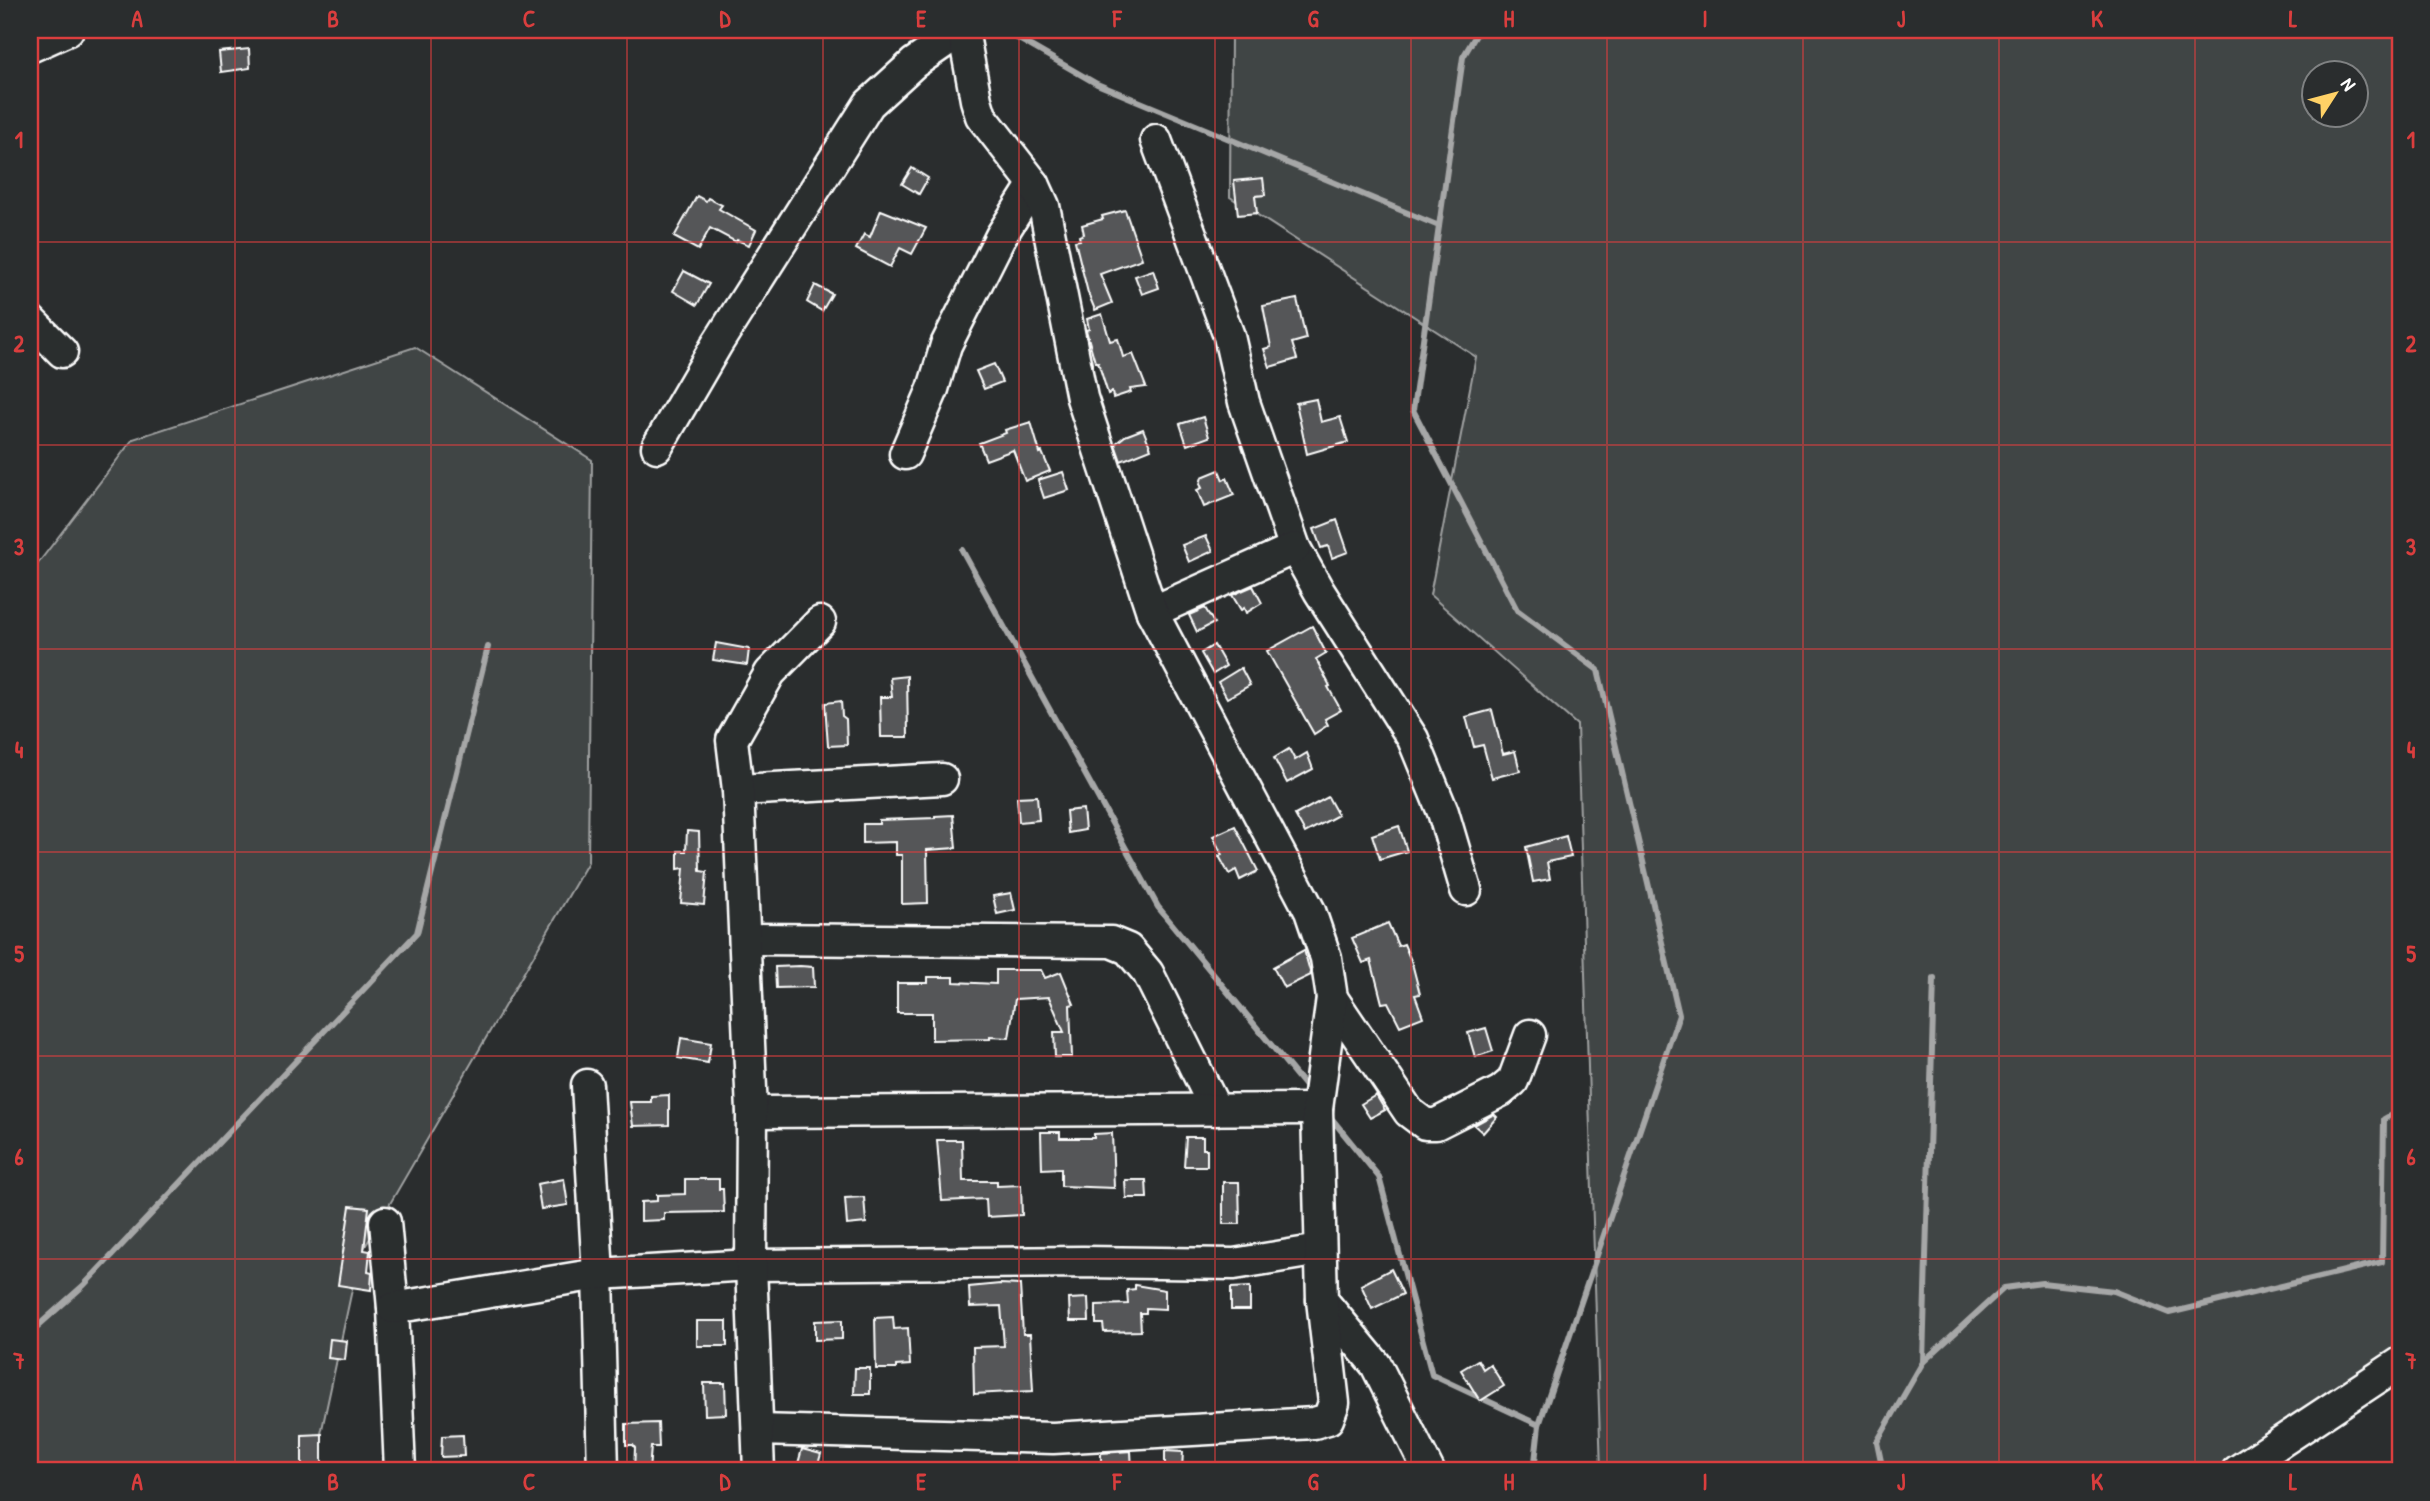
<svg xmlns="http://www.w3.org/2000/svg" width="2430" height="1501" viewBox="0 0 2430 1501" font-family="'Patrick Hand',sans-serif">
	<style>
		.green { fill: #414445; stroke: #a0a2a2; stroke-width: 2; fill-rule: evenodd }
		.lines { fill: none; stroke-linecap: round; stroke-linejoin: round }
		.stream { stroke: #a6a7a7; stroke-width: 6 }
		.building { fill: #555758; stroke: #fff; stroke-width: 2 }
		.minor-casing { stroke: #fff; stroke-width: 35 }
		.minor { stroke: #2a2d2e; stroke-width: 30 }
		.grid { fill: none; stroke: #da3e3e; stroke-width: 2; stroke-opacity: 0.55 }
		.neatline { fill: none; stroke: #da3e3e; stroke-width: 2.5 }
		.grid-label { font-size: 23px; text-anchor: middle; font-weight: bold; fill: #da3e3e }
	</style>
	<rect width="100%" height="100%" fill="#2a2d2e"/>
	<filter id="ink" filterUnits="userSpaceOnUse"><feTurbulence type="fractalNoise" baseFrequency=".0143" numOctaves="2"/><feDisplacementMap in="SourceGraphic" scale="14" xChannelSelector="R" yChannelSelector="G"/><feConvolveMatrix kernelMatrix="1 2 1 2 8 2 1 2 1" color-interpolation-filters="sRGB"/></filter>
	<g filter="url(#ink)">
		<g class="green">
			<path d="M1231,30H2400V1349L2222,1471H1601L1577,725L1430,595L1476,357L1230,197ZM2314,74H2356V116H2314Z"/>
			<path d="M415,347L592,460L588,862L359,1257L313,1471H30V574L133,439Z"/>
		</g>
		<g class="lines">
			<g class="stream">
				<path d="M1003,30L1097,84L1439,226"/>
				<path d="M1479,30L1463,57L1413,410L1517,610L1598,670L1679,1015L1539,1425L1534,1471"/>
				<path d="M962,550L1158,907L1309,1091"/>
				<path d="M1327,1113L1379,1177L1432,1375L1539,1425"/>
				<path d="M30,1333L84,1285L417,933L488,647"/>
				<path d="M1923,1362L1934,978"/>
				<path d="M1883,1471L1877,1442L1923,1362L2004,1288L2042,1283L2114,1291L2169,1313L2382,1262L2384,1119L2400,1110"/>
			</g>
		</g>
		<g class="building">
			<path d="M249,49L250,68L221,72L219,52Z"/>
			<path d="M912,168L928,178L919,194L902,184Z"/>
			<path d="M1263,178L1265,195L1255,196L1257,213L1238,215L1234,181Z"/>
			<path d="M697,196L706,201L708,198L722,205L719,209L756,230L749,245L737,240L736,242L710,228L698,250L674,237Z"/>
			<path d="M881,210L926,228L912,254L900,248L890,267L856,249L864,234L870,237Z"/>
			<path d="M1125,210L1142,259L1100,274L1112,303L1095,310L1088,293L1075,241L1080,240L1079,236L1084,234L1082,225L1103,219L1102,216Z"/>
			<path d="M1153,270L1159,288L1142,294L1135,276Z"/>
			<path d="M684,271L709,284L697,305L673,291Z"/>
			<path d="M815,285L832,294L822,311L807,302Z"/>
			<path d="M1297,299L1306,339L1292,343L1297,359L1270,367L1264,349L1271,347L1263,306Z"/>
			<path d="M1102,314L1110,341L1118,339L1123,357L1133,354L1146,387L1130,389L1131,392L1113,398L1112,392L1108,394L1098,362H1095L1086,330L1089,329L1087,319Z"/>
			<path d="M994,364L1002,382L984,389L976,371Z"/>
			<path d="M1316,399L1321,422L1340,417L1348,442L1307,454L1296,403Z"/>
			<path d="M1203,417L1209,437L1187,445L1180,424Z"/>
			<path d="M1031,422L1040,453L1042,452L1050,471L1025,481L1013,450L986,460L979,443L1006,433L1005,430Z"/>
			<path d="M1143,429L1151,449L1121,461L1115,444L1125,436Z"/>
			<path d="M1219,470L1223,480L1227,478L1234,495L1204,507L1197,490L1202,488L1200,484L1202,477Z"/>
			<path d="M1063,472L1069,490L1044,498L1038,480Z"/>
			<path d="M1337,520L1348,552L1332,558L1328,546L1321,548L1314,529Z"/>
			<path d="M1206,536L1213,551L1189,562L1182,545Z"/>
			<path d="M1253,586L1262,603L1246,613L1244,608L1241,610L1232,595Z"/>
			<path d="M1205,608L1214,623L1197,632L1189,615Z"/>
			<path d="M1312,626L1326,653L1316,659L1330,686L1328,687L1341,710L1325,719L1328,725L1314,734L1267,651Z"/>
			<path d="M716,643L749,649L747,665L713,660Z"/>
			<path d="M1214,645L1226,666L1213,674L1201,653Z"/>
			<path d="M1241,668L1250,685L1227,698L1218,682Z"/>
			<path d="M907,676L908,737H881L880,697H892L890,678Z"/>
			<path d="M841,701L842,716L846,719L847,745L828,746L825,703Z"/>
			<path d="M1492,710L1503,754L1515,751L1520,771L1492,778L1483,745L1474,747L1466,717Z"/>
			<path d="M1289,749L1295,760L1307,753L1313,769L1287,783L1274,758Z"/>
			<path d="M1037,796L1039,820L1019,822L1017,797Z"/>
			<path d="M1328,797L1338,815L1305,833L1295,815Z"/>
			<path d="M1083,809L1085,830L1068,833L1066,811Z"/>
			<path d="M953,815L956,848L927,850L928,903L902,904V855H896V842L863,843V824H879V820L935,818V816Z"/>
			<path d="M1235,826L1258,871L1240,880L1236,870L1229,874L1219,856L1222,855L1213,836Z"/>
			<path d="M1399,826L1407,851L1380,859L1372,835Z"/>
			<path d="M687,831L699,832L700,871L707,872L704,905L681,903L684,868L678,869V851H686Z"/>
			<path d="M1566,836L1571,857L1547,862L1550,879L1533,882L1526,847Z"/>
			<path d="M1011,893L1015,910L997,914L993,896Z"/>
			<path d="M1388,923L1398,946L1404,944L1412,963L1420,994L1415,995L1423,1017L1400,1026L1388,1002L1382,1003L1371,960L1363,963L1352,938Z"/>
			<path d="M1304,950L1311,975L1284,988L1273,967Z"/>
			<path d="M800,966L813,967L814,987L776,988L775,967Z"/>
			<path d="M996,970H1041L1045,978L1061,972L1074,1004L1070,1005L1072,1057H1055L1054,1032H1064L1049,997L1015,999L1009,1038L990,1037V1039L932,1040V1013H897V983H928V977H954V982L996,984Z"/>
			<path d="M1486,1028L1493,1051L1475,1057L1468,1033Z"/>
			<path d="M681,1038L711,1043L708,1063L678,1058Z"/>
			<path d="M669,1095V1125L633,1126L630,1102H651V1096Z"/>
			<path d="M1376,1095L1385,1110L1370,1118L1361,1104Z"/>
			<path d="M1494,1114L1497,1117L1483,1133L1474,1125Z"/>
			<path d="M1041,1132H1060V1138H1094V1134L1112,1133L1114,1188L1061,1186V1168L1042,1169Z"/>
			<path d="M1186,1137H1203V1149H1207V1166H1184Z"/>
			<path d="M937,1140H962L963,1181H997V1186L1021,1185L1022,1215L987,1217L986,1199L942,1201Z"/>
			<path d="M564,1179L568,1205L541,1209L537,1184Z"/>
			<path d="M685,1179H719V1189H723L724,1212L664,1213V1220L641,1221V1202L657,1201V1195L685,1194Z"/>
			<path d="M1125,1180H1146L1147,1198H1126Z"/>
			<path d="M1223,1182H1239L1240,1224H1223Z"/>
			<path d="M864,1197L866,1223L847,1225L845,1198Z"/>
			<path d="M350,1206L369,1208L364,1250L370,1251L368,1271L372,1272L371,1290L338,1285Z"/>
			<path d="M1391,1269L1403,1294L1372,1309L1361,1285Z"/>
			<path d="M1000,1284L1020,1285L1023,1334H1030L1033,1391L974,1394L973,1347L1004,1346L1001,1306L970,1307L969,1287Z"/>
			<path d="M1135,1285L1165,1290V1309L1146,1308V1313H1140L1141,1331L1104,1332L1103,1324H1096V1305L1128,1304L1127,1290L1135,1289Z"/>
			<path d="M1250,1287V1310H1231V1288Z"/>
			<path d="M1088,1298L1089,1321H1070L1069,1299Z"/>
			<path d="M893,1317L894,1329L908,1328L910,1365L896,1366V1369H876L875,1318Z"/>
			<path d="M842,1320V1339L815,1340V1321Z"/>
			<rect x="697" y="1321" width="30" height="25"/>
			<path d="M330,1339L347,1341L345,1360L328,1358Z"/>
			<path d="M1478,1360L1483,1369L1490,1364L1504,1386L1480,1401L1461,1370Z"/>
			<path d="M855,1368H870V1394H854Z"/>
			<path d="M704,1383H725L726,1414L705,1415Z"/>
			<path d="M658,1423L659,1447H651L649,1471H634L635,1448L633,1445H626V1424Z"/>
			<path d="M322,1434V1471H302V1435Z"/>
			<path d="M463,1435L464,1456L441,1457L442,1436Z"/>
			<path d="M802,1449L821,1454L816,1471H796Z"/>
			<path d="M1131,1451L1132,1471H1101V1453Z"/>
			<path d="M1165,1451L1183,1452L1182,1469L1165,1468Z"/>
		</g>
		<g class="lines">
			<g class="minor-casing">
				<g id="minor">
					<path d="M30,47L68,30"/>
					<path d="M1156,140L1229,336L1244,402L1295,548L1319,591L1413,739L1443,812L1466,890"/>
					<path d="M30,320L62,352"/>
					<path d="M657,447L717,344L869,104L914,63L962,30"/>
					<path d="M905,454L933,389L946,345L1001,236L1034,184"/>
					<path d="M1152,612L1295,548"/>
					<path d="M738,790L942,779"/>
					<path d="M745,939L1111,942L1128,949L1148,973L1216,1110"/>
					<path d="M1332,998L1409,1112L1425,1124H1436L1501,1091L1513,1081L1530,1035"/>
					<path d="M587,1085L598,1274L603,1471"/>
					<path d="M752,1112L1317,1109"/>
					<path d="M385,1222L393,1308L400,1471"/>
					<path d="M1322,1300L1376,1365L1429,1471"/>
					<path d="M393,1308L598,1274L751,1265L1083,1262L1234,1264L1320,1250"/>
					<path d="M758,1430L1053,1438L1314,1423L1328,1419L1334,1403L1322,1300L1317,1109L1332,998L1326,958L1310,911L1152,612L1082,398L1044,206L1034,184L981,116L976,100L963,30"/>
					<path d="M759,1471L751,1265L752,1112L738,790L732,740L770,673L820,622"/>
					<path d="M2237,1471L2400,1363"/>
				</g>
			</g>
			<use href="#minor" class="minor"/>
		</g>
	</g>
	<path class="grid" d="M235,30V1471M431,30V1471M627,30V1471M823,30V1471M1019,30V1471M1215,30V1471M1411,30V1471M1607,30V1471M1803,30V1471M1999,30V1471M2195,30V1471M30,242H2400M30,445H2400M30,649H2400M30,852H2400M30,1056H2400M30,1259H2400"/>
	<rect width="2430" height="1501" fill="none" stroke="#2a2d2e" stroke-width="77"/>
	<g transform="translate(2335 94) rotate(54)"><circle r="33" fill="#2a2d2e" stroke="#7f8182" stroke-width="2"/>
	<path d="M0-5L12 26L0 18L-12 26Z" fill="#ffd166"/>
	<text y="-10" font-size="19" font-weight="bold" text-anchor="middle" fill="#ffffff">N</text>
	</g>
	<rect x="38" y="38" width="2354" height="1424" class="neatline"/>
	<g class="grid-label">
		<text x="137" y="27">A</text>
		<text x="333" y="27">B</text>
		<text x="529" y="27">C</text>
		<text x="725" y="27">D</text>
		<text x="921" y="27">E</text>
		<text x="1117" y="27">F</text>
		<text x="1313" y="27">G</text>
		<text x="1509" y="27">H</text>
		<text x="1705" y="27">I</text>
		<text x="1901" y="27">J</text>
		<text x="2097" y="27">K</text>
		<text x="2293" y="27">L</text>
		<text x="19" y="148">1</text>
		<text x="2411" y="148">1</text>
		<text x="19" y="352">2</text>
		<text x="2411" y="352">2</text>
		<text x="19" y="555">3</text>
		<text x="2411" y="555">3</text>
		<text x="19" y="758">4</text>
		<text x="2411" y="758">4</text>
		<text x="19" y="962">5</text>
		<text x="2411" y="962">5</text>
		<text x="19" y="1165">6</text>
		<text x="2411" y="1165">6</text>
		<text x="19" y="1369">7</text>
		<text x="2411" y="1369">7</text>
		<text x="137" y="1490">A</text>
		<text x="333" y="1490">B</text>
		<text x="529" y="1490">C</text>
		<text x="725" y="1490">D</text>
		<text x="921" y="1490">E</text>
		<text x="1117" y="1490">F</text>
		<text x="1313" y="1490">G</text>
		<text x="1509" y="1490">H</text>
		<text x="1705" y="1490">I</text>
		<text x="1901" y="1490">J</text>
		<text x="2097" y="1490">K</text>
		<text x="2293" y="1490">L</text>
	</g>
</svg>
